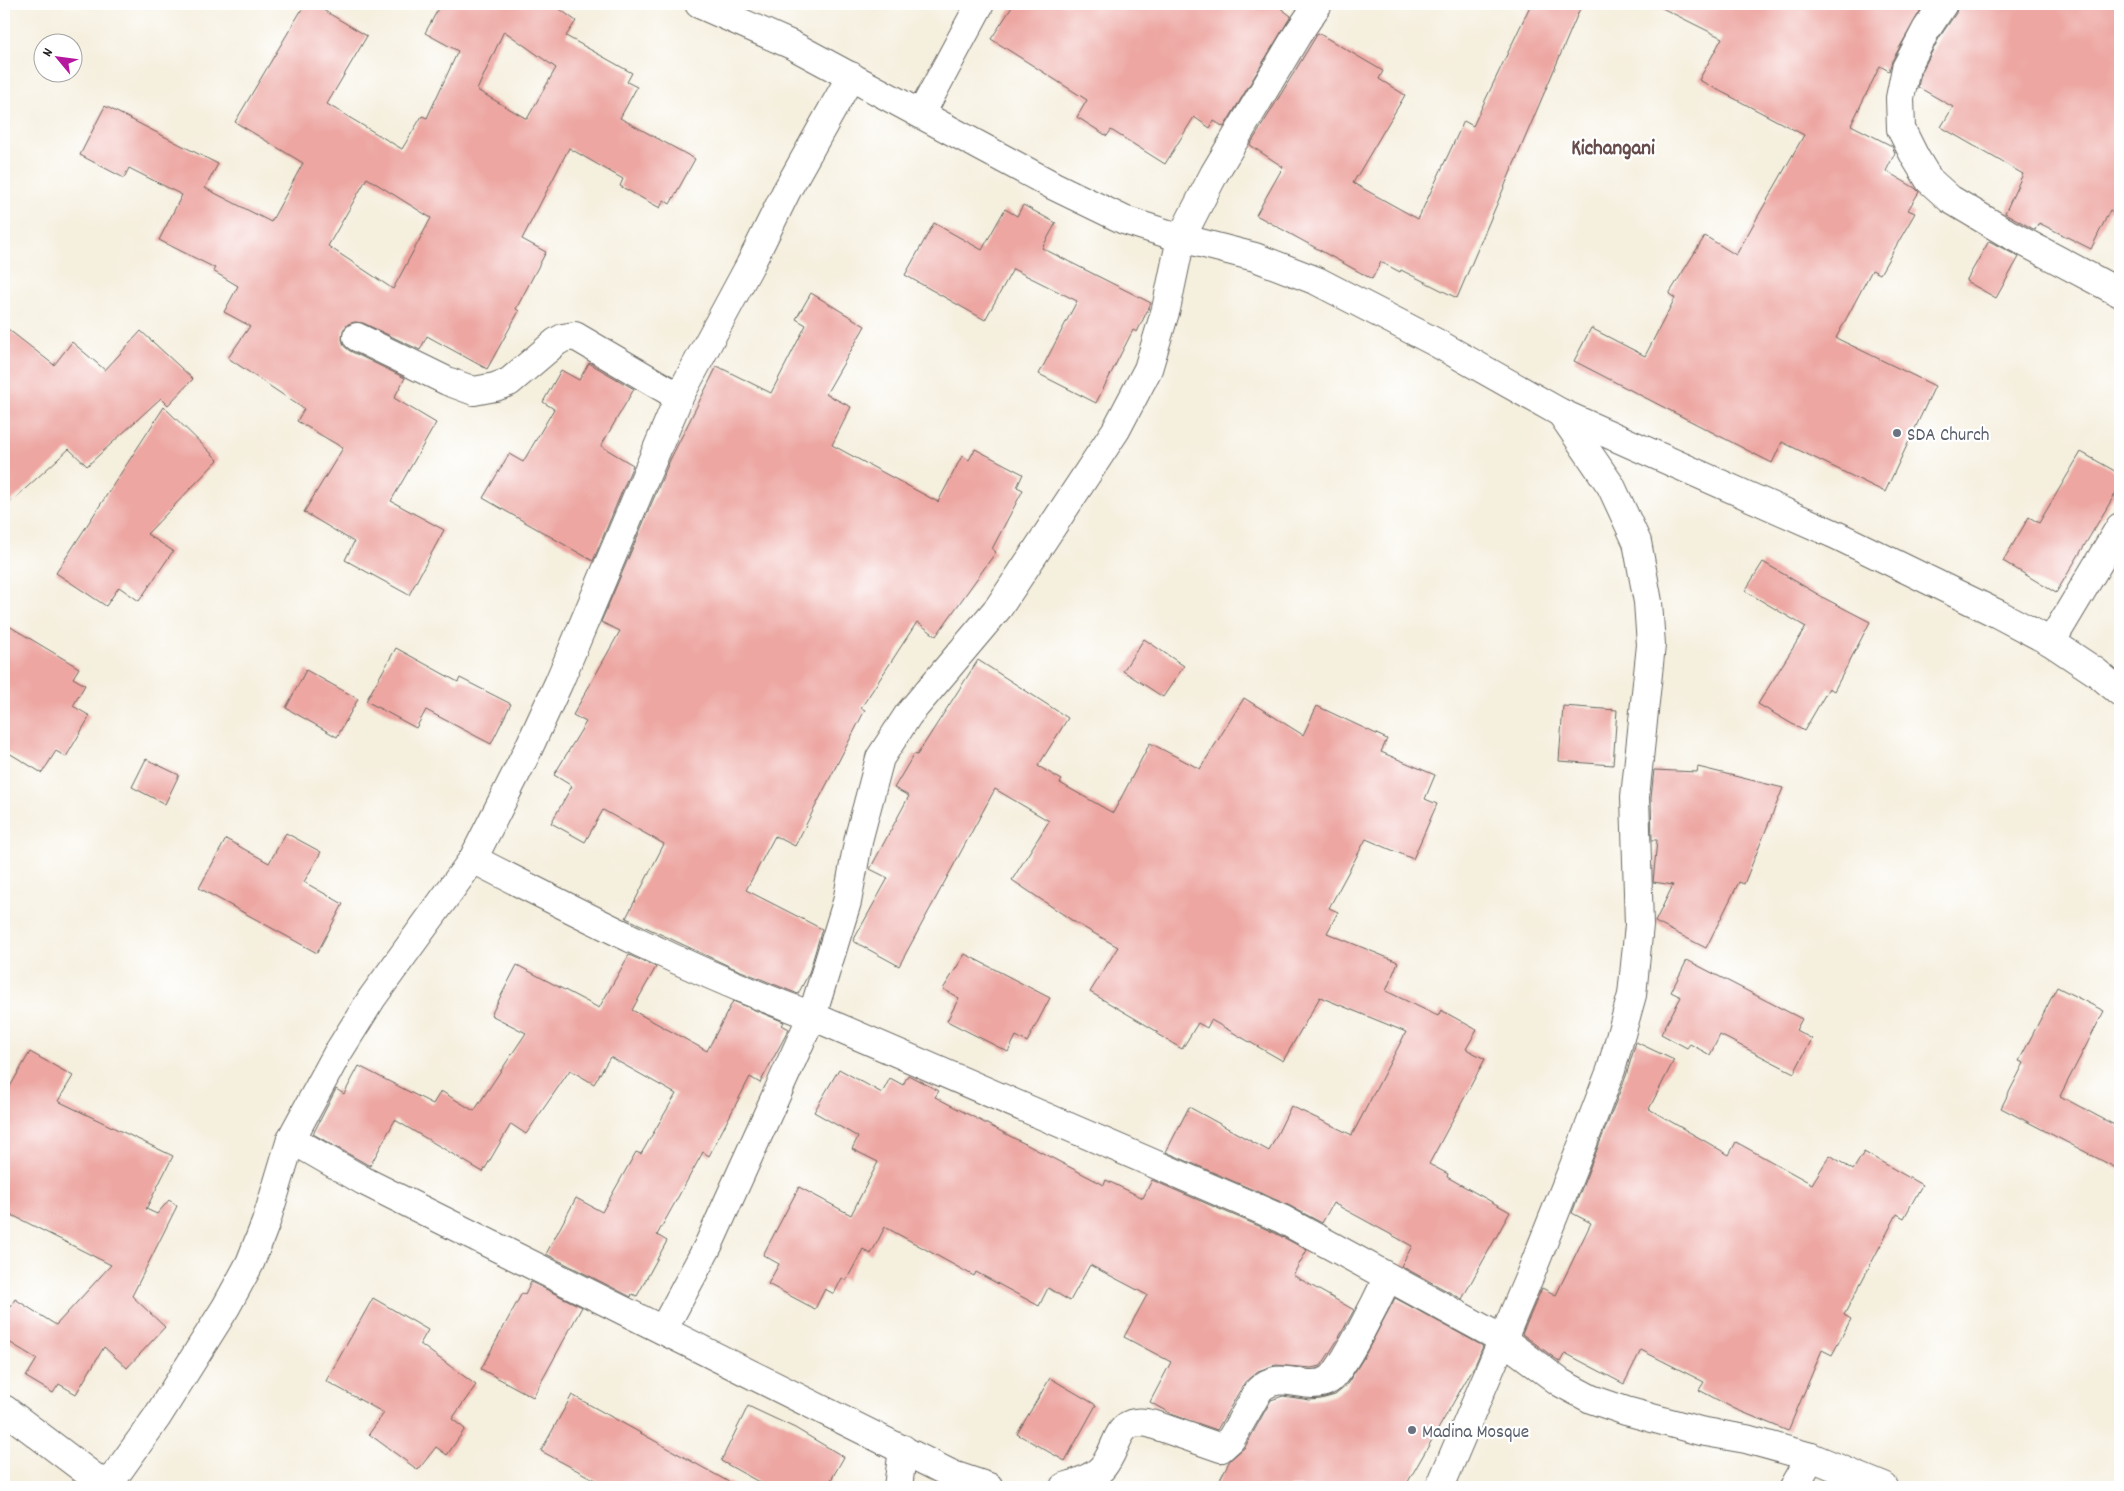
<svg xmlns="http://www.w3.org/2000/svg" width="2124" height="1491" viewBox="0 0 2124 1491" font-family="Dekko,sans-serif">
	<style>
		.building { fill: #eda6a1; fill-rule: evenodd }
		.lines { fill: none; stroke-linecap: round; stroke-linejoin: round }
		.minor-casing { stroke: #686660; stroke-width: 30 }
		.minor { stroke: #fff; stroke-width: 28 }
		.worship-dot { fill: #6b7280; stroke: #fff; stroke-width: 2 }
		.labels { text-anchor: middle; stroke-width: 4.5; stroke-linejoin: round; paint-order: stroke }
		.worship-label { font-size: 19px; fill: #5b616d; stroke: #fff; text-anchor: start }
		.quarter-label { font-size: 21px; font-weight: bold; fill: #654c4b; stroke: #fff }
	</style>
	<rect width="100%" height="100%" fill="#fff"/>
	<filter id="ink" filterUnits="userSpaceOnUse"><feTurbulence type="fractalNoise" baseFrequency=".02" numOctaves="2"/><feDisplacementMap in="SourceGraphic" scale="10" xChannelSelector="R" yChannelSelector="G"/><feConvolveMatrix kernelMatrix="1 2 1 2 8 2 1 2 1" color-interpolation-filters="sRGB"/></filter>
	<filter id="wash" filterUnits="userSpaceOnUse"><feTurbulence type="fractalNoise" baseFrequency=".0096" numOctaves="4" result="noise"/><feDisplacementMap in="SourceGraphic" scale="20" xChannelSelector="R" yChannelSelector="G"/><feGaussianBlur stdDeviation="1.12" result="paint"/><feColorMatrix in="noise" values="0 0 0 0 0 0 0 0 0 0 0 0 0 0 0 0 0 1.4 0 .05"/><feComposite in="paint" operator="in"/></filter>
	<g filter="url(#wash)">
		<rect width="100%" height="100%" fill="#f5efde"/>
		<g id="blocks">
			<g class="building">
				<path d="M305,4H313L367,36L327,104L402,149L422,116L427,118L458,51L425,33L441,4H553L576,21L566,36L632,73L627,82L637,87L620,118L695,159L670,204L664,200L660,208L620,186L623,179L569,148L522,239L546,252L516,309L519,311L487,369L427,336L420,350L363,323L355,322L348,324L343,330L342,339L344,346L350,351L405,378L394,398L436,423L391,501L444,530L409,595L345,560L354,542L304,512L343,448L297,421L304,409L228,358L250,326L224,312L238,286L213,271L215,268L159,240L182,195L129,168L124,178L80,155L105,106L218,164L205,188L271,222L303,163L235,122ZM504,31L556,68L527,119L477,90ZM367,178L431,218L393,289L328,246Z"/>
				<path d="M1014,4H1275L1291,16L1224,127L1214,121L1210,128L1194,117L1165,164L1111,130L1107,136L1077,117L1087,100L991,39Z"/>
				<path d="M1531,4H1582L1457,298L1401,270L1400,272L1381,262L1372,279L1256,215L1283,167L1250,145L1318,33L1383,71L1379,79L1405,95L1353,183L1418,219L1464,121L1473,126Z"/>
				<path d="M1654,4H1924L1892,61L1889,71L1880,66L1851,125L1892,146L1895,153L1886,171L1915,188L1919,192L1908,210L1915,213L1880,274L1872,270L1836,338L1935,386L1885,492L1782,442L1772,463L1574,361L1591,328L1645,356L1675,298L1669,294L1705,236L1736,255L1804,135L1699,80L1722,38Z"/>
				<path d="M1958,4H2120V216L2110,210L2091,249L2039,223L2035,230L2005,213L2023,174L1941,127L1953,107L1918,87L1921,73L1939,38L1956,13Z"/>
				<path d="M1023,205L1056,223L1042,248L1151,303L1137,332L1133,330L1096,403L1039,374L1077,301L1013,269L985,320L905,275L934,223L982,250L1005,209L1017,216Z"/>
				<path d="M1989,241L2019,257L1996,298L1966,281Z"/>
				<path d="M811,293L865,326L826,394L851,407L832,445L938,502L962,456L969,460L975,449L1023,474L1017,487L1023,490L992,549L996,552L936,636L917,622L861,708L865,710L795,846L775,836L746,890L822,929L809,973L798,994L731,967L626,918L664,844L603,810L585,842L551,823L572,786L554,775L586,722L573,715L620,631L601,622L670,460L717,366L771,393L806,325L796,319Z"/>
				<path d="M4,326L54,365L72,342L105,370L141,331L193,379L168,405L161,398L87,466L69,449L4,508Z"/>
				<path d="M589,363L634,389L601,446L633,465L593,561L483,498L509,454L523,462L554,409L543,402L561,370L579,380Z"/>
				<path d="M164,407L218,460L147,534L173,551L139,601L119,587L106,606L56,573Z"/>
				<path d="M2081,452L2120,474V486L2056,593L2003,561L2029,517L2039,523Z"/>
				<path d="M1763,562L1824,598L1870,622L1834,691L1829,688L1804,731L1758,704L1806,627L1745,591Z"/>
				<path d="M4,623L79,668L73,678L85,685L73,706L90,716L66,757L56,751L42,773L4,750Z"/>
				<path d="M1144,639L1184,666L1163,697L1123,671Z"/>
				<path d="M396,648L458,682L460,678L511,704L491,744L426,710L416,728L366,701Z"/>
				<path d="M978,660L1068,718L1038,766L1062,780L1060,783L1113,813L1150,743L1200,769L1244,698L1303,735L1317,706L1387,739L1381,752L1435,775L1425,799L1437,804L1413,859L1366,839L1329,908L1338,912L1327,933L1398,962L1386,991L1438,1016L1441,1010L1477,1030L1466,1049L1485,1059L1429,1164L1448,1174L1447,1177L1510,1212L1462,1299L1401,1266L1412,1246L1333,1203L1322,1223L1288,1205L1166,1152L1189,1107L1269,1151L1291,1106L1352,1135L1406,1032L1320,997L1283,1061L1211,1020L1207,1028L1198,1023L1182,1049L1157,1034L1158,1032L1090,992L1118,947L1076,923L1012,880L1049,821L995,789L899,966L853,941L888,878L870,869L909,796L894,788L914,754L917,755Z"/>
				<path d="M306,670L358,699L337,737L286,708Z"/>
				<path d="M1563,706L1617,710L1613,765L1559,761Z"/>
				<path d="M146,759L179,775L165,804L132,787Z"/>
				<path d="M1698,767L1783,788L1744,884L1739,882L1706,948L1655,922L1673,885L1653,882L1657,840H1652L1651,798L1654,770L1697,772Z"/>
				<path d="M286,833L321,852L304,882L343,904L317,953L199,888L226,839L269,863Z"/>
				<path d="M965,954L1050,998L1027,1042L1016,1036L1008,1052L947,1021L959,998L943,989Z"/>
				<path d="M629,955L656,967L632,1010L707,1051L733,1001L784,1022L782,1025L789,1029L760,1083L750,1077L709,1156L703,1152L657,1235L667,1241L637,1296L632,1294L631,1297L546,1254L576,1198L602,1212L636,1152L641,1154L676,1094L610,1057L594,1084L570,1070L526,1134L511,1124L483,1172L395,1120L370,1166L313,1134L336,1089L344,1094L359,1066L433,1104L441,1091L474,1111L526,1033L491,1015L517,965L599,1008Z"/>
				<path d="M1687,960L1802,1019L1796,1030L1812,1039L1794,1073L1720,1035L1710,1055L1690,1044L1687,1048L1661,1034L1681,997L1671,992Z"/>
				<path d="M2057,987L2104,1011L2060,1096L2120,1128V1170L2001,1108L2024,1063L2019,1061Z"/>
				<path d="M1636,1042L1674,1060L1649,1109L1729,1155L1736,1142L1812,1184L1830,1155L1853,1170L1864,1152L1922,1185L1904,1218L1897,1214L1844,1315L1851,1319L1832,1355L1822,1350L1788,1431L1735,1409L1699,1390L1704,1382L1641,1350L1624,1384L1565,1353L1560,1362L1522,1334L1542,1288L1556,1295L1591,1223L1572,1213L1626,1076Z"/>
				<path d="M30,1052L73,1076L58,1101L173,1156L146,1209L157,1214L169,1200L177,1206L132,1296L165,1327L127,1368L104,1347L76,1394L59,1384L53,1393L26,1377L37,1359L4,1339V1319L15,1299L56,1325L111,1265L4,1211V1097Z"/>
				<path d="M839,1069L882,1093L890,1078L903,1085L908,1075L939,1091L935,1097L1104,1185L1106,1180L1143,1198L1152,1180L1275,1233L1307,1250L1293,1275L1354,1310L1337,1341L1321,1366L1311,1368L1275,1365L1258,1371L1245,1382L1217,1430L1171,1414L1150,1402L1171,1362L1124,1337L1147,1295L1090,1265L1070,1301L1048,1288L1039,1306L976,1272L974,1276L885,1227L871,1254L863,1249L846,1281L842,1278L834,1294L825,1289L815,1309L768,1284L779,1264L763,1255L799,1187L851,1215L878,1162L852,1149L858,1137L814,1112Z"/>
				<path d="M531,1282L582,1307L533,1397L481,1369L522,1293L525,1294Z"/>
				<path d="M373,1298L428,1330L420,1344L476,1385L452,1419L465,1429L447,1455L436,1447L418,1470L369,1434L384,1413L326,1381Z"/>
				<path d="M1395,1298L1483,1346L1476,1363L1405,1487H1216L1230,1460L1245,1447L1271,1400L1283,1396L1310,1400L1321,1399L1335,1395L1346,1386L1364,1357Z"/>
				<path d="M1050,1378L1096,1405L1065,1461L1017,1434Z"/>
				<path d="M572,1395L738,1487H608L541,1451Z"/>
				<path d="M748,1406L795,1428L844,1457L827,1487H768L721,1461Z"/>
			</g>
		</g>
	</g>
	<g filter="url(#ink)">
		<use href="#blocks" fill-opacity="0" stroke="#686660" stroke-width="1"/>
		<g class="lines">
			<g class="minor-casing">
				<g id="minor">
					<path d="M699,4L792,45L1054,186L1124,220L1181,238L1255,257L1317,281L1435,342L1561,413L1836,535L1998,614L2051,642L2096,672L2120,692"/>
					<path d="M1943,4L1926,30L1906,68L1900,98L1901,129L1915,157L1929,180L1950,199L2007,233L2120,293"/>
					<path d="M921,114L980,4"/>
					<path d="M357,337L447,381L474,391L495,387L509,382L556,342L563,338L575,336L679,397"/>
					<path d="M2051,642L2120,527"/>
					<path d="M473,859C584,916 695,973 812,1016L1282,1219L1502,1339L1561,1383L1591,1399L1626,1411L1700,1431L1746,1439L1811,1457L1884,1487"/>
					<path d="M291,1139L364,1181L953,1475L989,1487"/>
					<path d="M663,1330L708,1246L812,1016L847,902L859,837L880,758L908,715L999,607L1116,430L1148,369L1166,309L1181,238L1214,174L1297,35L1318,4"/>
					<path d="M4,1409L107,1487"/>
					<path d="M107,1487L157,1417L226,1307L250,1263L266,1222L291,1139L337,1054L372,998L473,859L525,756L559,682L679,397L750,265L786,192L851,76"/>
					<path d="M898,1487L903,1449"/>
					<path d="M1064,1487C1077,1483 1093,1478 1102,1468C1121,1446 1114,1415 1152,1424L1221,1448L1231,1439L1259,1390C1280,1368 1305,1393 1329,1380C1341,1374 1380,1294 1388,1277"/>
					<path d="M1440,1487L1531,1273L1583,1143L1611,1070L1632,995L1639,925L1635,797L1651,645L1648,602L1637,542L1611,486L1561,413"/>
					<path d="M1794,1487L1811,1457"/>
				</g>
			</g>
			<use href="#minor" class="minor"/>
		</g>
	</g>
	<g class="worship-dot">
		<circle cx="1897" cy="433" r="5"/>
		<circle cx="1412" cy="1430" r="5"/>
	</g>
	<g class="labels">
		<g class="worship-label">
			<text x="1907" y="440">SDA Church</text>
			<text x="1422" y="1437">Madina Mosque</text>
		</g>
		<g class="quarter-label">
			<text x="1613" y="154">Kichangani</text>
		</g>
	</g>
	<rect width="2124" height="1491" fill="none" stroke="#fff" stroke-width="20"/>
	<g transform="translate(58 58) rotate(299)"><circle r="24" fill="#ffffff" stroke="#a4a4a4"/>
	<path d="M0-4L9 19L0 12L-9 19Z" fill="#b5179e"/>
	<text y="-8" font-size="14" font-weight="bold" text-anchor="middle" fill="#1c1c1c">N</text>
	</g>
</svg>
